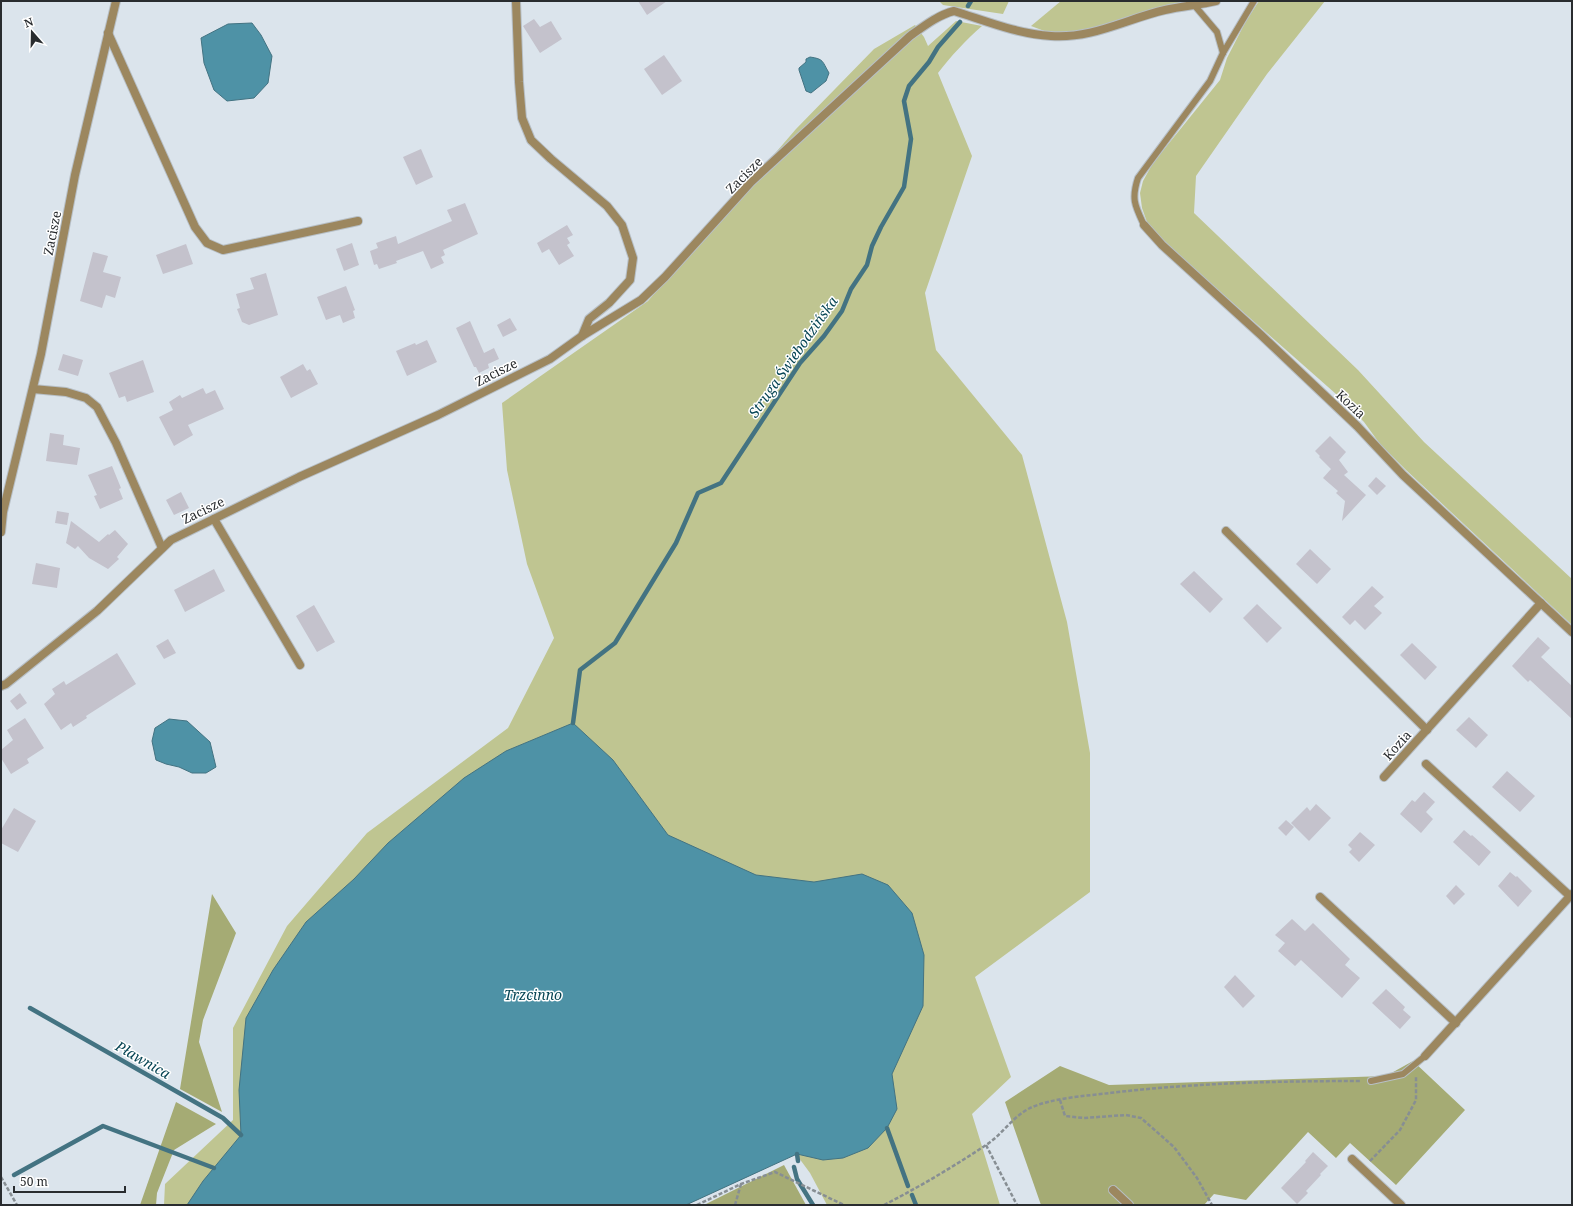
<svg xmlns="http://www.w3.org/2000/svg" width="1573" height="1206" viewBox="0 0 1573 1206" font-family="'Noto Serif',serif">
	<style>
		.green { fill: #bfc591 }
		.forest { fill: #a5ab74 }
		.water { fill: #4e92a6; stroke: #437382 }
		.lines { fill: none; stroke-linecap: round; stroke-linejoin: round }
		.stream { stroke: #437382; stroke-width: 4.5 }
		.building { fill: #c4c2cc }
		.service-casing { stroke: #b7bfc6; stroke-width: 8 }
		.minor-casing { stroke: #b7bfc6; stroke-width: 10 }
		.path { stroke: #878e93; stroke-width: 2.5; stroke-dasharray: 4 2; stroke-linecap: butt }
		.service { stroke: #9c875f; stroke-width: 6 }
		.minor { stroke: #9c875f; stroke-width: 8 }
		.labels { text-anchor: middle; stroke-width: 3; stroke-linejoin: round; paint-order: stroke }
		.street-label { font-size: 13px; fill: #292c2f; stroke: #fff }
		.water-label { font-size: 14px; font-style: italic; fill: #074554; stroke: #fff }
	</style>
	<rect width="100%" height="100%" fill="#dbe4ec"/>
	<g class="green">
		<path d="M939,1H1009L1003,14L943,5Z"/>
		<path d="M1061,1H1194L1082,33L1047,32L1031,26Z"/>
		<path d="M1259,1H1325L1267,74L1196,176L1194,213L1358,370L1424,442L1572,579V625L1406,470L1380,444L1364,422L1336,394L1166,244L1147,222L1142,208L1140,193L1143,181L1153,163L1220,80L1227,58L1246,21Z"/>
		<path d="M956,21L982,26C966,40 951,56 938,73L972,156L925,293L936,350L1022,455L1067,622L1090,753V892L975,977L1011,1077L972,1114L1000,1205H827L810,1173L796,1154L686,1205H164L165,1184L233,1120V1028L287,926L367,833L508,728L554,638L527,564L507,470L502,403L648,301L796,129L874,49L915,25L924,37L928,46Z"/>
	</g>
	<g class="forest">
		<path d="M212,894L236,933L203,1020L199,1042L222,1112L180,1089Z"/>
		<path d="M1413,1061L1465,1110L1396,1185L1350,1143L1336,1158L1308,1132L1246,1200L1214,1194L1204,1205H1041L1005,1102L1060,1066L1109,1085L1386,1076Z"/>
		<path d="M176,1102L216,1124L174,1150L157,1193L156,1205H140Z"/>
		<path d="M784,1165L806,1205H705L706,1204Z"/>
	</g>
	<g class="water">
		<path d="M252,23L261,35L272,56L268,83L254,98L227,101L214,90L204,63L201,38L228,24Z"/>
		<path d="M810,57C824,59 822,61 829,73L826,81L811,93L806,91L799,70V68L806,62V59Z"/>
		<path d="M169,719L187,721L210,742L216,767L206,773H192L179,767L166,764L156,760L152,741L155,728Z"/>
		<path d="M573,723L613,760L668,835L756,875L814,882L862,874L888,885L912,913L924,955L923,1006L892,1074L897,1109L887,1128L868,1148L843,1158L823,1160L797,1154L686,1205H187L203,1181L241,1135L239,1090L246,1018L273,970L306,922L354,879L388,843L464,778L506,751Z"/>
	</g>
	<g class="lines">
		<g class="stream">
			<path d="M968,6L971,1"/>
			<path d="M573,723L580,670L615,643L676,543L698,493L721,483L800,363L824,336L842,311L851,289L867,265L872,246L881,227L904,187L911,139L904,101L909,86L929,62L938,47L960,22"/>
			<path d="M30,1008L223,1118L241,1135"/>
			<path d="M887,1128L908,1186"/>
			<path d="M797,1154L798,1161"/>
			<path d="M794,1167L797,1179L813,1205"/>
			<path d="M14,1175L103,1126L214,1168"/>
			<path d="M912,1195L916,1205"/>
		</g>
	</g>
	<g class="building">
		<path d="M638,1H667L647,15Z"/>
		<path d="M534,19L540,27L551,21L562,39L540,53L523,26Z"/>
		<path d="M664,55L682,81L662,95L644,69Z"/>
		<path d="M421,149L433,177L416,185L403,157Z"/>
		<path d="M465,203L478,234L443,250L445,255L441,257L444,263L431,269L423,251L396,261L397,263L379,269L377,264L374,265L370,251L378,248L376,243L396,236L398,244L452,221L447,210Z"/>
		<path d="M567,225L573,235L567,238L570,243L567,245L574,256L559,265L549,249L542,253L537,243Z"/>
		<path d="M352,243L359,265L344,271L336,249Z"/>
		<path d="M186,244L193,264L163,274L156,255Z"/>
		<path d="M93,252L108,256L103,272L121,277L115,298L106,295L102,308L80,301Z"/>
		<path d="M266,273L278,315L249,325L242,322L237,309L240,308L236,294L254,289L250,278Z"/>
		<path d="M346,286L355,310L353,311L355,318L343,323L340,315L326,320L317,297Z"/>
		<path d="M510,318L517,330L503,337L497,325Z"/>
		<path d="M470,321L484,353L494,348L499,359L488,364L489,368L479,373L476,367H474L456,328Z"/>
		<path d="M427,340L437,362L407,376L396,351L415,343L416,345Z"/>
		<path d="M63,354L83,360L78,376L58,370Z"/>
		<path d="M143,360L154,392L127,402L125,396L119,398L109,373Z"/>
		<path d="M303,364L307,371L310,369L318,384L291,398L280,377Z"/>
		<path d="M203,388L206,394L215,390L224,409L188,425L193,435L174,446L159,417L173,410L169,402L180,395L182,398Z"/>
		<path d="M50,433L64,435L63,445L80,448L77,465L46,461Z"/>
		<path d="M1330,436L1346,452L1339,460L1348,472L1344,475L1366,495L1342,521L1345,501L1336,493L1338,491L1323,478L1331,469L1319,457L1320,456L1315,451Z"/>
		<path d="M112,466L121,488L119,489L123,499L100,509L94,496L97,495L88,475Z"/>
		<path d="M1376,477L1386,486L1377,495L1368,486Z"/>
		<path d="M181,492L189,508L174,515L166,500Z"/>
		<path d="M57,511L69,513L67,525L55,523Z"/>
		<path d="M71,521L99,542L108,534L109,535L115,530L128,544L117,557L119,559L108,569L89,558L78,546L75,549L66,543Z"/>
		<path d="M1310,549L1331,569L1317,584L1296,564Z"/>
		<path d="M36,563L60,568L57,588L32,584Z"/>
		<path d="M214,569L225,591L185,612L174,590Z"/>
		<path d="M1194,571L1223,599L1210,613L1180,584Z"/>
		<path d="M1372,586L1384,597L1374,606L1382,613L1365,630L1355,620L1350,625L1342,617Z"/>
		<path d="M1257,604L1282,628L1267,643L1243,618Z"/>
		<path d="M314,605L335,642L317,652L296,616Z"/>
		<path d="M1538,637L1550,648L1541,657L1572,686V719L1530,680L1528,682L1512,666Z"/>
		<path d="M168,639L176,653L164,659L156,646Z"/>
		<path d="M1412,643L1437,667L1425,680L1400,655Z"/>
		<path d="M117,653L136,684L86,716L87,718L73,727L71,723L61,730L44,704L55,694L52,689L64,681L66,685Z"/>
		<path d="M20,693L27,703L17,710L10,701Z"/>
		<path d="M1469,717L1488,735L1476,748L1456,730Z"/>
		<path d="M25,718L44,748L27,759L29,763L11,774L1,758V750L13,740L7,730Z"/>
		<path d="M1507,771L1535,796L1520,812L1492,787Z"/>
		<path d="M1424,792L1435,802L1426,812L1433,819L1421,833L1400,814L1412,800L1415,802Z"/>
		<path d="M1316,804L1331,818L1309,841L1291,823L1307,807L1310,811Z"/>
		<path d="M14,808L36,821L18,852L1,843V830Z"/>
		<path d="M1286,820L1294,827L1286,836L1278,828Z"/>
		<path d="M1464,830L1471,836L1472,835L1491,852L1479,866L1453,842Z"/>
		<path d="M1360,832L1375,845L1359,862L1349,852L1352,849L1348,845Z"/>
		<path d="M1510,872L1516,877L1517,876L1532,891L1518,907L1498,886Z"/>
		<path d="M1456,885L1465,894L1454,905L1446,896Z"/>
		<path d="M1292,919L1305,931L1313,923L1350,959L1345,965L1360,978L1342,998L1301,960L1295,966L1278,951L1285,943L1275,935Z"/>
		<path d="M1235,975L1255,996L1243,1008L1224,987Z"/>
		<path d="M1386,989L1405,1007L1403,1010L1411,1017L1400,1029L1372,1003Z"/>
		<path d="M1313,1152L1328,1166L1320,1174L1321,1175L1306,1191L1308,1193L1297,1204L1281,1188L1306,1162L1305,1161Z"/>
	</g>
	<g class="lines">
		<g class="service-casing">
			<g id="service">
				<path d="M1195,6L1217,32L1223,53"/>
				<path d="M1144,225C1135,206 1131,199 1138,178L1210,81L1223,53L1254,1"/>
				<path d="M1371,1081L1403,1074L1425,1056"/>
			</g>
		</g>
		<g class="minor-casing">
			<g id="minor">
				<path d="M516,1L519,82L522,118L531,140L551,159L607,206L622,225L633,258L630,280L609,303L589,319L582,336"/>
				<path d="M108,33L195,227L207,243L223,250L358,221"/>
				<path d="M1144,225L1162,245L1261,335L1357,426L1403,475L1572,632"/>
				<path d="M33,389L66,392L86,398L97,407L116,443L162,548"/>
				<path d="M214,519L300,665"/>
				<path d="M1226,531L1427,730"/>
				<path d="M1,532L3,512L41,354L75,175L116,1"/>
				<path d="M1,686L6,684L97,611L171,540L299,477L438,415L550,359L582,336L641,300L665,277L751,182L910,36C924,26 938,15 954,11C986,21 1017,34 1051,36C1092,39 1126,19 1165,10C1182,6 1199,5 1216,1"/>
				<path d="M1426,764L1570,896"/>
				<path d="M1384,777L1541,603"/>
				<path d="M1320,897L1456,1023"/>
				<path d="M1425,1056L1572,894"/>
				<path d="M1352,1159L1401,1205"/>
				<path d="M1113,1190L1129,1205"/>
			</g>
		</g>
		<g class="path">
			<path d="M1060,1100L1065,1116L1084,1118L1126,1115L1141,1118L1174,1147L1197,1178L1212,1205"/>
			<path d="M986,1145L1017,1205"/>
			<path d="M1370,1161L1400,1130L1416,1100V1076"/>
			<path d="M1,1177L17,1205"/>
			<path d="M697,1205L741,1184L775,1172L844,1205"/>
			<path d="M735,1205L741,1184"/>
			<path d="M884,1205C919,1187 953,1167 986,1145C1002,1135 1012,1117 1030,1108C1052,1098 1085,1096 1110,1093C1193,1083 1277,1081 1361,1081"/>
		</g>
		<use href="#service" class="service"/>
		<use href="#minor" class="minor"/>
	</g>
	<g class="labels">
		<g class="street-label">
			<text transform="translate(744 175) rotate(-45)" y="5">Zacisze</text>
			<text transform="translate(52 233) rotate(-79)" y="5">Zacisze</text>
			<text transform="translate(496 372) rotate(-27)" y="5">Zacisze</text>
			<text transform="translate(1351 404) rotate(43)" y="5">Kozia</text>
			<text transform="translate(203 510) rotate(-26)" y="5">Zacisze</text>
			<text transform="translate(1397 745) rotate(-48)" y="5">Kozia</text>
		</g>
		<g class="water-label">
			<text transform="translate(793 357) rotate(-55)" y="5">Struga Świebodzińska</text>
			<text x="533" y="1000">Trzcinno</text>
			<text transform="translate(143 1060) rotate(30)" y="5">Pławnica</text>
		</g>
	</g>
	<rect width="1573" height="1206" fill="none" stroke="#292c2f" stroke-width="4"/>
	<g transform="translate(32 32) rotate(340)" stroke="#ffffff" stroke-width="3" paint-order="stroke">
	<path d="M0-3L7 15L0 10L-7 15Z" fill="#292c2f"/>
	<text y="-6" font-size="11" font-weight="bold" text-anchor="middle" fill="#292c2f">N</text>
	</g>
	<path d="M14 1186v6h111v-6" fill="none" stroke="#292c2f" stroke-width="2"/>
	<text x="20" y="1186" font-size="12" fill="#292c2f" stroke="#ffffff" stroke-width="3" paint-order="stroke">50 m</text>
</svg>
